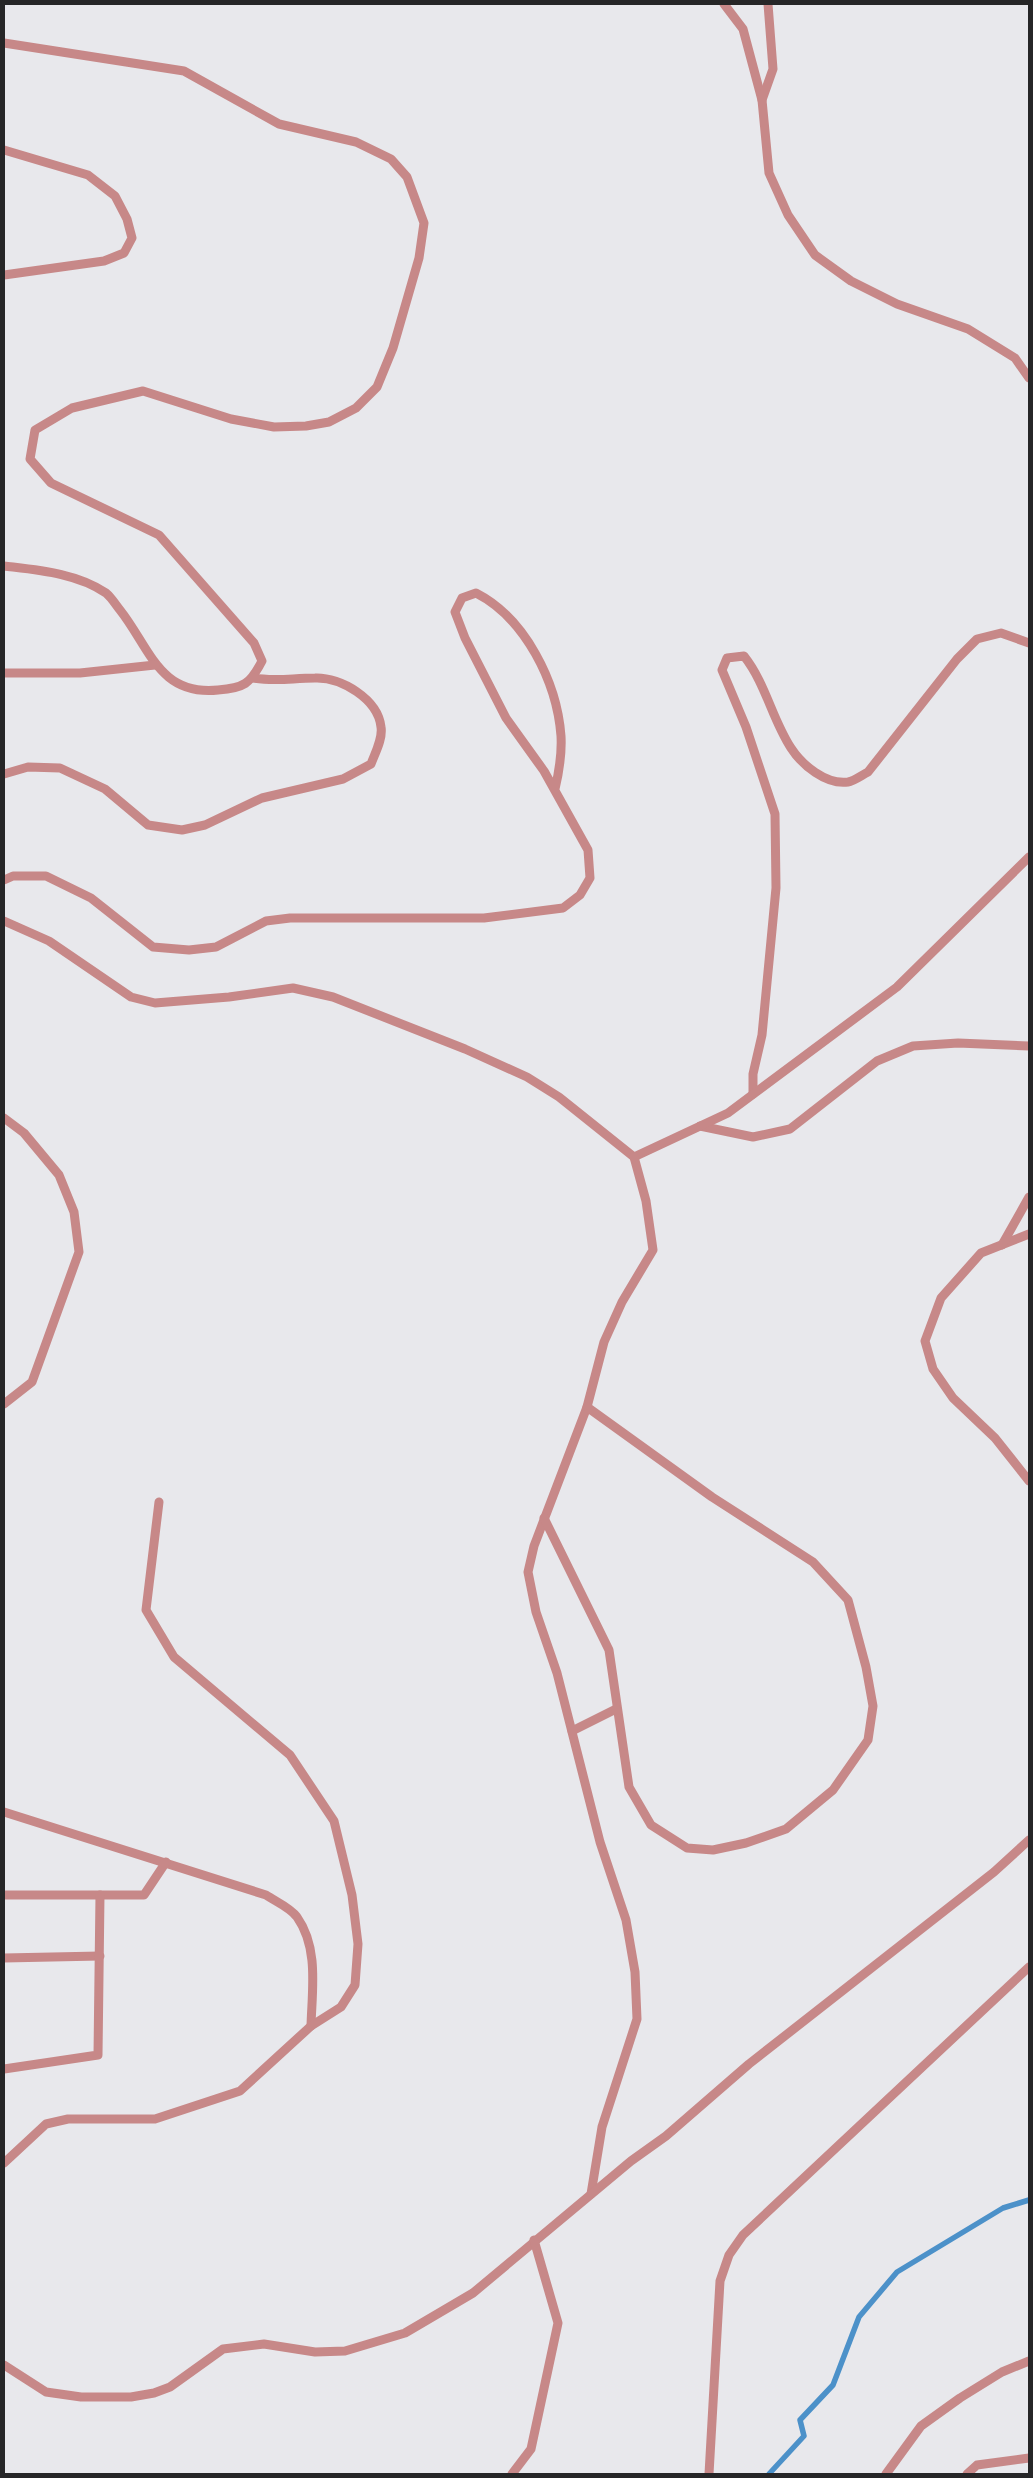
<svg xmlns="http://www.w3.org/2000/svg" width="1033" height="2478" viewBox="0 0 1033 2478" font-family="Manrope,sans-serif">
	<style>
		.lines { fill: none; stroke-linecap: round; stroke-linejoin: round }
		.stream { stroke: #4c91c9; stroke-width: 5.5 }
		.lane { stroke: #c78888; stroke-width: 9 }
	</style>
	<rect width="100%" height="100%" fill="#e8e8ec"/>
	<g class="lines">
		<path class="stream" d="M769,2474L804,2436L800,2420L833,2385L859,2317L897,2272L1003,2208L1029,2200"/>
		<g class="lane">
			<path d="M724,4L743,29L762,100"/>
			<path d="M768,4L773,69L762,100L769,173L788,215L815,255L851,281L897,304L968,329L1015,358L1029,378"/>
			<path d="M4,43L184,71L279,124L356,142L391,159L407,177L424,223L419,258L393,348L377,387L356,408L329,422L306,426L274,427L231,419L143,391L72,408L35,430L30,459L51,483L159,535L254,643L262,661C250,684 244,688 218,690C159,696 150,648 120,610C116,605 111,597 106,593C77,573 37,570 4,566"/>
			<path d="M4,150L88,175L115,196L127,219L132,238L124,253L104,261L4,275"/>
			<path d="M4,673H80L155,665"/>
			<path d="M4,774L28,767L60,768L105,789L148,825L182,830L205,825L262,798L343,779L371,764C375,753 383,739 381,727C378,699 341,677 315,678C292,678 276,682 253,678"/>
			<path d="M4,880L13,876H46L91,898L153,947L189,950L216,947L266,921L290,918H484L563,908L580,895L590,878L588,850L544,771L506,718L465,638L455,612L462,598L476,593C525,618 557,682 561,736C562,754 559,772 555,789"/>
			<path d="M4,921L49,941L131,997L155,1003L229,997L293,988L333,997L465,1049L527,1077L559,1097L634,1157L646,1201L653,1250L622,1302L604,1342L587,1407L534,1546L528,1572L536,1612L557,1673L600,1842L626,1920L635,1972L637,2019L602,2127L591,2194"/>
			<path d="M753,1094V1074L762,1035L776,888L775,814L746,727L722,670L727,658L744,656C766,684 772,719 791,748C802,765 826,785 848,782C854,781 862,775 868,772L957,659L977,639L1001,633L1029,643"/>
			<path d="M4,1118L24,1133L59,1175L74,1212L79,1252L32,1382L4,1404"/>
			<path d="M700,1126L753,1137L790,1129L877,1061L913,1046L958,1043L1029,1046"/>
			<path d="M634,1157L728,1113L897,987L1029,857"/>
			<path d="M1029,1234L981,1253L941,1298L925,1341L933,1369L953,1398L995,1438L1029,1481"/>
			<path d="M1002,1245L1029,1197"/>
			<path d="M544,1518L609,1650L629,1787L651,1825L687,1848L713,1850L746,1843L786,1829L833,1790L868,1740L873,1706L866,1667L848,1600L813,1562L712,1497L587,1407"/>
			<path d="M572,1731L616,1709"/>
			<path d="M4,1812L266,1895C275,1901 291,1908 297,1917C319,1948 312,1990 311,2026"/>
			<path d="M4,1895H144L166,1862"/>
			<path d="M4,1958L100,1956"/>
			<path d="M4,2069L98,2055L100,1895"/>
			<path d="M4,2163L46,2124L68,2119H155L240,2091L311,2026L341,2007L355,1985L358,1944L352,1895L334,1821L290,1755L174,1657L146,1610L159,1502"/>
			<path d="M4,2365L46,2392L81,2397H131L154,2393L170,2387L223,2349L264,2344L315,2352L345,2351L405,2333L473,2293L631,2161L666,2136L749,2064L994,1872L1029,1840"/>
			<path d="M512,2474L531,2449L558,2323L534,2240"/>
			<path d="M709,2474L720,2281L729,2255L743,2235L1029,1967"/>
			<path d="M886,2474L921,2426L960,2398L1002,2372L1029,2361"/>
			<path d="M967,2474L977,2465L1029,2458"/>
		</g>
	</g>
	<rect width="1033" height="2478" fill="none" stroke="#262627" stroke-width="10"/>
</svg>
